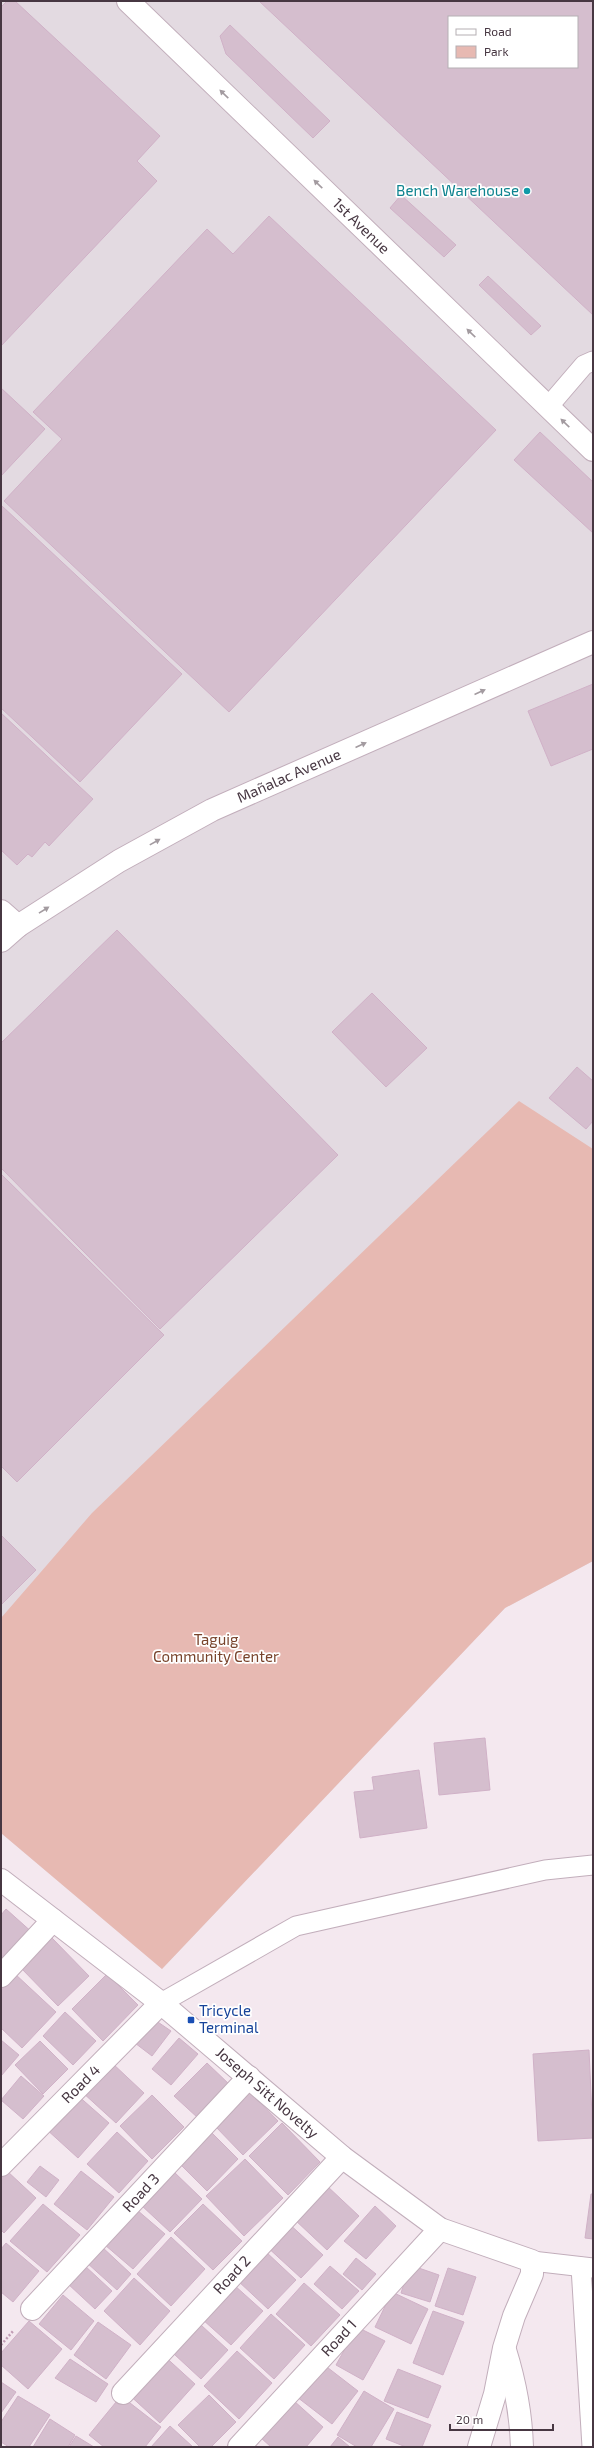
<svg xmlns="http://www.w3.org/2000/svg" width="594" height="2448" viewBox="0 0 594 2448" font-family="'Exo 2',sans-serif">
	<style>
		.industrial { fill: #e3dae1; fill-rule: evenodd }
		.green { fill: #e7b9b2 }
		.building { fill: #d5bece; stroke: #d0b1c7; fill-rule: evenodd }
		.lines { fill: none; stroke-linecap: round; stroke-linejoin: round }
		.lane-casing { stroke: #c2aebb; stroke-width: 21 }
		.street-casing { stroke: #c2aebb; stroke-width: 24 }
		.path { stroke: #c19cb4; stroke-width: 2.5; stroke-dasharray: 2 2; stroke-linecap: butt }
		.lane { stroke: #fff; stroke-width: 19 }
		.street { stroke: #fff; stroke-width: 22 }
		.oneway { fill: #a39ba0 }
		.culture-dot { fill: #0f9aa8; stroke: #fff; stroke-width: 1.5 }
		.transit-dot { fill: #1a4fb4; stroke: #fff; stroke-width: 1.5 }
		.labels { text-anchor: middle; stroke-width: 3.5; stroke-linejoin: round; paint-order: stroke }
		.culture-label { font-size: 15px; fill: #0d838f; stroke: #fff; text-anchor: end }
		.street-label { font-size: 15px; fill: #473742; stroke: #fff }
		.park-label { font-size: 15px; fill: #78432b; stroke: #fff }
		.transit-label { font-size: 15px; fill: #164399; stroke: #fff; text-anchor: start }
	</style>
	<rect width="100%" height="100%" fill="#f4e8ef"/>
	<path class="industrial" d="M1,1H593V1561L505,1608L162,1969L1,1833ZM449,17H577V67H449Z"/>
	<path class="green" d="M519,1101L593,1149V1561L505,1608L162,1969L1,1833V1618L92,1513Z"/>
	<g class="building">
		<path d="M7,1H15L160,136L137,161L157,181L1,346V7Z"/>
		<path d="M259,1H593V315ZM449,17H577V67H449Z"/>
		<path d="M230,25L330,121L313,138L226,54L220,36Z"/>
		<path d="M401,195L456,245L444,257L390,208Z"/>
		<path d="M269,216L496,430L229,712L4,501L62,439L33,412L207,229L233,254Z"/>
		<path d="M488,276L541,326L531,335L479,285Z"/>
		<path d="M1,388L45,429L1,476Z"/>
		<path d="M540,432L593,482V533L514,460Z"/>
		<path d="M2,506L182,674L80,782L1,708Z"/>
		<path d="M593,684V749L551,766L528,711Z"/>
		<path d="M1,713L93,799L49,846L45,842L32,857L28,854L17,865L1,850Z"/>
		<path d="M117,930L338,1155L160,1329L1,1168V1043Z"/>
		<path d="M372,993L427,1048L386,1087L332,1032Z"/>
		<path d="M577,1067L593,1081V1121L586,1129L549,1098Z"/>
		<path d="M1,1174L164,1335L17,1482L1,1466Z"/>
		<path d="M1,1535L36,1570L1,1605Z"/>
		<path d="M485,1738L490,1790L439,1795L434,1743Z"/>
		<path d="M419,1770L427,1828L360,1838L354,1792L374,1790L372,1777Z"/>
		<path d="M6,1909L34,1934L8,1961L1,1955V1915Z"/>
		<path d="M52,1938L89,1976L58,2006L21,1968Z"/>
		<path d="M14,1973L56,2012L22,2048L1,2028V1987Z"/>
		<path d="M107,1974L138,2005L103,2041L72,2009Z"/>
		<path d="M65,2012L96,2041L73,2065L43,2036Z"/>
		<path d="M149,2016L171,2031L152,2056L131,2040Z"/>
		<path d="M179,2038L198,2054L171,2085L152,2069Z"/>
		<path d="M1,2040L19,2055L1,2076Z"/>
		<path d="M40,2041L68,2069L43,2094L15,2065Z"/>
		<path d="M589,2050L593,2138L538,2141L533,2054Z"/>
		<path d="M111,2062L144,2093L116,2123L82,2092Z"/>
		<path d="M207,2063L230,2085L198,2118L174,2096Z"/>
		<path d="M21,2076L44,2096L23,2119L1,2100Z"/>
		<path d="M250,2092L278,2121L243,2155L215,2126Z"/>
		<path d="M76,2094L109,2123L78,2158L45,2128Z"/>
		<path d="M152,2095L184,2127L152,2159L120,2126Z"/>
		<path d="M282,2123L320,2162L288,2195L249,2156Z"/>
		<path d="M210,2131L238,2159L207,2191L179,2163Z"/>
		<path d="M117,2132L148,2161L119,2193L87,2164Z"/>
		<path d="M245,2159L283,2198L244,2236L206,2196Z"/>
		<path d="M40,2166L59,2180L46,2197L27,2182Z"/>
		<path d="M6,2170L36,2198L4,2233L1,2230V2176Z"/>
		<path d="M81,2171L114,2197L87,2230L54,2204Z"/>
		<path d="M173,2171L202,2199L170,2232L141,2205Z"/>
		<path d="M326,2185L359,2216L327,2250L294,2219Z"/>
		<path d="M591,2194H593V2239L585,2238Z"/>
		<path d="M43,2204L80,2235L47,2272L10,2241Z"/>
		<path d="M203,2204L242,2241L213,2270L174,2233Z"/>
		<path d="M375,2206L396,2226L366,2259L344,2241Z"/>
		<path d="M137,2210L165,2234L133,2269L105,2245Z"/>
		<path d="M286,2221L323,2255L301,2278L265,2245Z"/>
		<path d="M171,2237L205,2269L171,2306L137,2274Z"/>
		<path d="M6,2243L39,2271L13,2302L1,2292V2249Z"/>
		<path d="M101,2246L131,2274L117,2290L86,2262Z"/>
		<path d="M265,2251L296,2280L268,2309L237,2280Z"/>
		<path d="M356,2258L376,2274L362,2290L343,2274Z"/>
		<path d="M84,2265L112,2291L95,2309L67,2283Z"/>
		<path d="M410,2265L439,2275L430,2302L401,2293Z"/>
		<path d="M330,2266L359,2291L342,2309L314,2284Z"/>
		<path d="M448,2268L476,2277L463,2315L435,2306Z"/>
		<path d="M134,2278L170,2311L140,2345L104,2311Z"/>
		<path d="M304,2283L340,2315L311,2346L276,2314Z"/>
		<path d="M234,2285L263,2311L231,2345L202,2319Z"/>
		<path d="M392,2292L428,2309L411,2344L375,2327Z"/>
		<path d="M63,2295L94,2321L71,2350L39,2324Z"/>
		<path d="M433,2311L464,2322L443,2375L413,2363Z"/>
		<path d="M271,2314L305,2345L274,2379L240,2348Z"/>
		<path d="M29,2321L62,2349L28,2389L1,2365V2353Z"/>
		<path d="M98,2322L131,2345L106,2379L74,2355Z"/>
		<path d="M201,2325L228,2350L201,2379L174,2354Z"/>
		<path d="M357,2327L385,2341L363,2380L336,2365Z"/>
		<path d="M237,2351L272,2383L239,2419L204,2386Z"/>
		<path d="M161,2353L195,2384L160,2423L126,2392Z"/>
		<path d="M70,2359L108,2384L96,2402L55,2378Z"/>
		<path d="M323,2364L358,2391L332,2424L297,2397Z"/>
		<path d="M398,2369L441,2386L428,2418L384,2401Z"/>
		<path d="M1,2382L16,2392L1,2413Z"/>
		<path d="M364,2391L394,2409L371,2447H357L337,2435Z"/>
		<path d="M209,2395L236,2422L211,2447H200L178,2425Z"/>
		<path d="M18,2396L50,2415L29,2447H9L1,2442V2422Z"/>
		<path d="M121,2396L161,2427L145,2447H104L89,2435Z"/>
		<path d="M293,2400L323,2427L306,2447H271L260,2437Z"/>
		<path d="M397,2412L431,2425L422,2447H406L386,2439Z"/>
		<path d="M50,2419L75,2435L68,2447H33Z"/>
		<path d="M170,2426L193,2447H151Z"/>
		<path d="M76,2436L94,2447H69Z"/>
		<path d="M338,2437L350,2447H330Z"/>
	</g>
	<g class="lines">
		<g class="lane-casing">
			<g id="lane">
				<path d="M548,407L584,365L593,361"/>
				<path d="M161,2003L296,1926L545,1870L593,1865"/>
				<path d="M532,2261L593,2268"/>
				<path d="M581,2267L592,2447"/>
			</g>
		</g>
		<g class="street-casing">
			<g id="street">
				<path d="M128,1L593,450"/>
				<path d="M1,911L18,926"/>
				<path d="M1,941L18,926L119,861L212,810L593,642"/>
				<path d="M1,1880L161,2003L342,2157L440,2229L532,2261V2274L514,2316L504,2348L495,2394L479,2447"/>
				<path d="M1,1976L53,1920"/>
				<path d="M1,2165L161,2003"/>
				<path d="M32,2309L249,2077"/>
				<path d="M505,2350C515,2382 521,2414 522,2447"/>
				<path d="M123,2393L342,2157"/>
				<path d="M239,2447L440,2229"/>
			</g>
		</g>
		<path class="path" d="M1,2345L14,2330"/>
		<use href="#lane" class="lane"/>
		<use href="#street" class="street"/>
	</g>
	<defs><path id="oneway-solid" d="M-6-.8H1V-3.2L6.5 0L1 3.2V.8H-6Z"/></defs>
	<g class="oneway">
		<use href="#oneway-solid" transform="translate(224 94) rotate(-136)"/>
		<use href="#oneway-solid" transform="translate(318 184) rotate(-136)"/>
		<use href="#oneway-solid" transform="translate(471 333) rotate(-136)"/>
		<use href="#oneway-solid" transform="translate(565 423) rotate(-136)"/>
		<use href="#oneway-solid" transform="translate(480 692) rotate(-24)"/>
		<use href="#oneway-solid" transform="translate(361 745) rotate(-24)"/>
		<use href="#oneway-solid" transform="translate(155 842) rotate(-29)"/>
		<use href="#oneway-solid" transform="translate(44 910) rotate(-32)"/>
	</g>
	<circle class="culture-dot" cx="527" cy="191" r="4"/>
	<rect class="transit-dot" x="187" y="2016" width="8" height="8" rx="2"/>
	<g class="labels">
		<g class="culture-label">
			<text x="519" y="196">Bench Warehouse</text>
		</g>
		<g class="street-label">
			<text transform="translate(361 226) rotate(44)" y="5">1st Avenue</text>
			<text transform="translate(289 776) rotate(-24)" y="5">Mañalac Avenue</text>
			<text transform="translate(81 2084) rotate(-45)" y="5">Road 4</text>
			<text transform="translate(267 2093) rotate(41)" y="5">Joseph Sitt Novelty</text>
			<text transform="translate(141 2193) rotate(-47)" y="5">Road 3</text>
			<text transform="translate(232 2275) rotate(-47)" y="5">Road 2</text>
			<text transform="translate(339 2338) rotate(-47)" y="5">Road 1</text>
		</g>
		<g class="park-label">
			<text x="216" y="1645">Taguig<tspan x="216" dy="17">Community Center</tspan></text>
		</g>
		<g class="transit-label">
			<text x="199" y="2016">Tricycle<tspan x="199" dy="17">Terminal</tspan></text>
		</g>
	</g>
	<rect width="594" height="2448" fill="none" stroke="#473742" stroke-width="4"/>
	<rect x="448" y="16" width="130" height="52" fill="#ffffff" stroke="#b5afb3"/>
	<rect x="456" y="29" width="20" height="6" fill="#ffffff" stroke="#b5afb3"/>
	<text x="484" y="36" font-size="12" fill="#473742">Road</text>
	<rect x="456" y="46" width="20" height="12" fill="#e7b9b2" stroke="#b5afb3"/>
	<text x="484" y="56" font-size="12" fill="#473742">Park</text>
	<path d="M450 2424v6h103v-6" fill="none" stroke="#473742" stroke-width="2"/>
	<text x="456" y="2424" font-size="12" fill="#473742" stroke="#ffffff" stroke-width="3" paint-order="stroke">20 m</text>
</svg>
